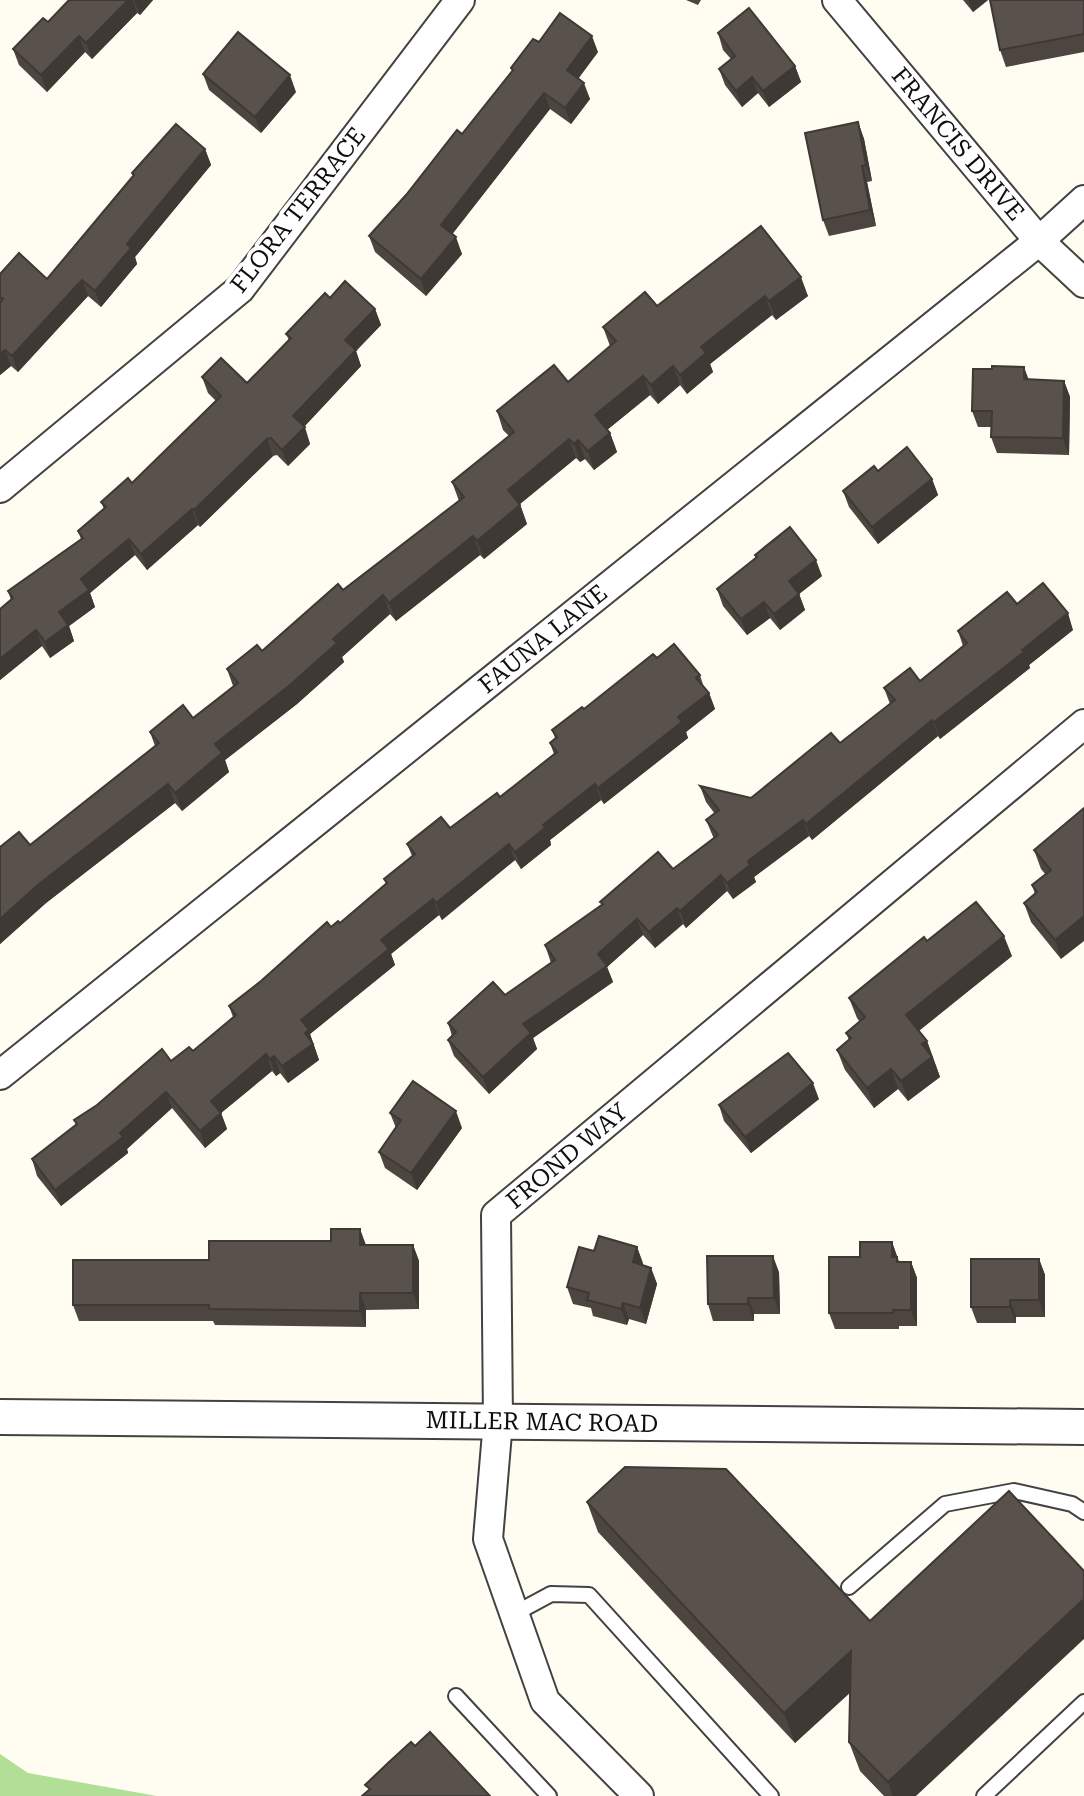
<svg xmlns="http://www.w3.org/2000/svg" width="1084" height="1796" viewBox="0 0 1084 1796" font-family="'Roboto Serif',serif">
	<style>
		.forest { fill: #b2df96 }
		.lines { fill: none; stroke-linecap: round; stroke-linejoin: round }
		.service-casing { stroke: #424242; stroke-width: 18 }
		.minor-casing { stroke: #424242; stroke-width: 32 }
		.tertiary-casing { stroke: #424242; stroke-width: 38 }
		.service { stroke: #fff; stroke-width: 14 }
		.minor { stroke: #fff; stroke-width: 28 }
		.tertiary { stroke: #fff; stroke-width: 34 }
		.wall { fill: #4d4640 }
		.shaded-wall { fill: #3e3934 }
		.building { fill: #59514b; stroke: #3e3934; stroke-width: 2 }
		.labels { text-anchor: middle; stroke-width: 8; stroke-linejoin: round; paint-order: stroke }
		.street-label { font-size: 24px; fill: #0f0f0f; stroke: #fff }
	</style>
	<rect width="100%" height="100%" fill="#fffdf2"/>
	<path class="forest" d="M0,1754L28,1773L157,1796H0Z"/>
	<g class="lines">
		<g class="service-casing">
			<g id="service">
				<path d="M849,1587L945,1504L1014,1491L1072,1504L1084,1512"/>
				<path d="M514,1614L551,1594L589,1595L771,1796"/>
				<path d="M456,1696L549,1796"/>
				<path d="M984,1796L1084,1702"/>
			</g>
		</g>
		<g class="minor-casing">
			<g id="minor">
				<path d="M837,0L1039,241L1084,283"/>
				<path d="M0,488L240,289L460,0"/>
				<path d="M0,1075L1039,241L1084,200"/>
				<path d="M639,1796L545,1701L488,1539L498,1421L496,1215L1084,724"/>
			</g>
		</g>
		<g class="tertiary-casing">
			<path id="tertiary" d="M0,1417L1084,1427"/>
		</g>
		<use href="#service" class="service"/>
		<use href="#minor" class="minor"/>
		<use href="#tertiary" class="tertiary"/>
	</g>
	<g class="wall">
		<path d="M69,0H153L140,15L137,13L92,59L85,52L47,92L19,65L13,49L48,22Z"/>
		<path d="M686,0H701L698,5Z"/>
		<path d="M963,0H988L973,12Z"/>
		<path d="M1084,0V52L1006,67L1000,50Z"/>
		<path d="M718,33L795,66L801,82L769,107L758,93L742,107L725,85L719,69L731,59L723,50Z"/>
		<path d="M539,42L598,52L578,78L590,99L571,124L550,109L452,234L462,254L426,296L375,252L369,236L462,134L512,71L511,68Z"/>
		<path d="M203,74L296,92L261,133L209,90Z"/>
		<path d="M858,122L864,139L872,181L867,182L876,226L829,236L823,220Z"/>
		<path d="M205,149L211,165L135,257L137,264L101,307L88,296L18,372L11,366L0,375V274L47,279L133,176L132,173Z"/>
		<path d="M761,226L808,296L776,320L772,315L710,364L713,372L687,394L680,385L658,404L650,395L607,430L610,433L617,452L594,470L585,459L580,462L576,458L520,504L527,524L484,559L480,555L396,621L390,614L342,657L344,662L297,704L225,760L229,772L182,811L175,803L46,903L0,944V847L30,845L155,746L150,732L193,718L233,686L227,669L262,651L459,501L452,482L509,436L503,430L497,411L568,382L610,346L603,327L657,306Z"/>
		<path d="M330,298L375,309L381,325L356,351L361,366L304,427L310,444L288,466L277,455L273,456L200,527L198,525L147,570L135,555L90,593L95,607L69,626L74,641L50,658L42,646L0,680V609L11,600L8,591L81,539L78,531L104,509L101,502L132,483L216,401L208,393L202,377L247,383L289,340L286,334Z"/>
		<path d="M1029,380L1064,381L1070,397L1069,455L997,453L991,437V427H978L972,411Z"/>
		<path d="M878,471L932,479L938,495L878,544L849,507L843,491Z"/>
		<path d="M755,555L822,576L799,594L805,610L780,630L770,618L747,635L723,606L717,589L756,558Z"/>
		<path d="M1017,604L1073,630L1029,665L1030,668L940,739L938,736L812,840L809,836L754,877L756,882L733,899L727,891L686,928L683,924L655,948L643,935L607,967L613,982L533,1038L537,1049L489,1094L454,1056L448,1040L452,1036L448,1023L505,995L551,963L545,945L602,905L600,902L673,869L714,839L706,820L715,814L706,802L700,786L751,798L840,743L890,704L884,688L920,681L963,646L958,631Z"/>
		<path d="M657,658L700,675L704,688L709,693L715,709L686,732L688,738L604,804L601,800L550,840L551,845L521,869L515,860L442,920L439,915L391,954L395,965L310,1034L319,1060L288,1083L280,1073L276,1076L272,1071L221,1113L227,1129L205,1148L172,1108L127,1149L128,1153L61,1206L37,1176L32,1159L76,1125L74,1120L193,1051L233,1017L229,1006L331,927L340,923L386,884L384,879L412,856L407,844L450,828L500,797L554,754L550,743L555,738L552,730L584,709Z"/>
		<path d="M1084,808L1061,959L1031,922L1024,903L1035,894L1032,885L1046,875L1041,869L1034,850Z"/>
		<path d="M927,941L1012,956L919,1031L927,1041L940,1077L908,1101L898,1089L874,1108L845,1070L837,1050L849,1040L846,1033L860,1022L857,1018L849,998Z"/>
		<path d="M819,1099L751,1153L724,1121L719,1105Z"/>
		<path d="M390,1113L462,1128L417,1190L385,1168L379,1152L396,1128Z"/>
		<path d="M360,1229L365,1245H413L419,1261V1309L366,1310V1327L215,1325L213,1321H79L73,1305L209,1260L331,1241Z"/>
		<path d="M892,1242L899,1262H911L917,1278V1326H899V1329H835L829,1313L860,1257Z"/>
		<path d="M637,1247L643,1265L651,1268L657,1284L646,1324L629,1319L627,1325L593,1316L591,1308L573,1304L567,1287L594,1251Z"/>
		<path d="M1039,1259L1045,1275V1317H1016V1323H977L971,1307Z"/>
		<path d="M779,1272L780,1314H754V1321H713L708,1304Z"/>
		<path d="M726,1469L916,1796H884L860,1771L849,1742L851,1692L795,1743L598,1532L587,1502Z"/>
	</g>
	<g class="shaded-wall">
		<path d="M128,0H133L137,13L92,59L86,43Z"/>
		<path d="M134,0H153L140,15Z"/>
		<path d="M968,0H988L973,12Z"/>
		<path d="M79,36L85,52L47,92L41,75Z"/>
		<path d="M592,36L598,52L573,86L567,70Z"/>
		<path d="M795,66L801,82L769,107L763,91Z"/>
		<path d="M290,75L296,92L261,133L255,117Z"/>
		<path d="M752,77L758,93L742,107L736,91Z"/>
		<path d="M584,83L590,99L571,124L565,108Z"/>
		<path d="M544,93L550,109L447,241L441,225Z"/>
		<path d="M858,122L864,139L872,181L866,165Z"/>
		<path d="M205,149L211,165L135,257L137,264L101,307L95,291L127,244Z"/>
		<path d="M862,166L867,182L876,226L870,210Z"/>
		<path d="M456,237L462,254L426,296L421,279Z"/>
		<path d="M801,277L808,296L776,320L769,301Z"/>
		<path d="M82,280L88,296L18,372L12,356Z"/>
		<path d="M765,296L772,315L710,364L713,372L687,394L680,375L701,347Z"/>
		<path d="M375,309L381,325L356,351L361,366L299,432L293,416L345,340Z"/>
		<path d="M5,350L11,366L0,375V354Z"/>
		<path d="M673,366L680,385L658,404L651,385Z"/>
		<path d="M1024,367L1030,383L1024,379Z"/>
		<path d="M643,376L650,395L602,434L595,415Z"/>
		<path d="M1064,381L1070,397L1069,455L1063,438Z"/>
		<path d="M305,427L310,444L288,466L282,450Z"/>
		<path d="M610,433L617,452L594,470L588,451Z"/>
		<path d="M267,439L273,456L200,527L194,510Z"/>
		<path d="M569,439L576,458L515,508L508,490Z"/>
		<path d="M578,440L585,459L580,462L574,444Z"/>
		<path d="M932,479L938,495L878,544L872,527Z"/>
		<path d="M520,505L527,524L484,559L477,541Z"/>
		<path d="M192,509L198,525L147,570L141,554Z"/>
		<path d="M473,536L480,555L396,621L389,603Z"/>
		<path d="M129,539L135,555L90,593L95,607L69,626L74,641L50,658L45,642L59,612L81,579Z"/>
		<path d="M816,560L822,576L799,594L805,610L780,630L774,614L789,581Z"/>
		<path d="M383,595L390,614L342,657L344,662L297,704L225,760L229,772L182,811L175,793L215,744Z"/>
		<path d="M764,602L770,618L747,635L741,619Z"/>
		<path d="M1068,613L1073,630L1029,665L1030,668L940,739L934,722Z"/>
		<path d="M36,630L42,646L0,680V659Z"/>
		<path d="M709,693L715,709L686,732L688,738L604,804L598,788L678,717Z"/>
		<path d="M932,720L938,736L812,840L806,824Z"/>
		<path d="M168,784L175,803L46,903L0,944V919L39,884Z"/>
		<path d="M595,784L601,800L550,840L551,845L521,869L515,852L543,825Z"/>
		<path d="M803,820L809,836L754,877L756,882L733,899L727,883L748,861Z"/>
		<path d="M509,844L515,860L442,920L436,903Z"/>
		<path d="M721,875L727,891L686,928L680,911Z"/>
		<path d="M433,899L439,915L391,954L395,965L310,1034L319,1060L288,1083L282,1066L301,1020L381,940Z"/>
		<path d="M677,908L683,924L655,948L649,932Z"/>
		<path d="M1084,916V941L1061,959L1055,940Z"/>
		<path d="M637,919L643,935L607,967L613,982L533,1038L537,1049L489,1094L483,1077L523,1024L598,954Z"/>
		<path d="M1004,936L1012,956L913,1035L906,1015Z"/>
		<path d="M927,1041L940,1077L908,1101L901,1081L922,1044Z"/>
		<path d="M266,1054L272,1071L221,1113L227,1129L205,1148L200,1131L211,1101Z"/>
		<path d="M274,1056L280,1073L276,1076L270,1059Z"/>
		<path d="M891,1069L898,1089L874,1108L867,1088Z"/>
		<path d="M813,1083L819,1099L751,1153L745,1137Z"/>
		<path d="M166,1092L172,1108L127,1149L128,1153L61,1206L55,1190Z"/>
		<path d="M456,1111L462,1128L417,1190L411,1173Z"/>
		<path d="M360,1229L366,1245H360Z"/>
		<path d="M892,1242L903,1273L892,1257Z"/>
		<path d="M413,1245L419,1261V1309L413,1293Z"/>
		<path d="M637,1247L643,1263L639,1279L633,1262Z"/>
		<path d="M773,1256L779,1272L780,1314L774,1298Z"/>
		<path d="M1039,1259L1045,1275V1317L1039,1300Z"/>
		<path d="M911,1262L917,1278V1326L911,1310Z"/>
		<path d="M651,1268L657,1284L646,1324L640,1308Z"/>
		<path d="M360,1293L366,1310V1327L360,1311Z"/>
		<path d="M748,1298L754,1314V1321L748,1304Z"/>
		<path d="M1010,1300L1016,1317V1323L1010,1307Z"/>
		<path d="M623,1303L629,1319L627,1325L621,1309Z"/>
		<path d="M1084,1599V1639L916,1796H893L888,1782Z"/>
		<path d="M851,1651L862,1681L795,1743L784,1713Z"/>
	</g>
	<g class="building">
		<path d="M69,0H128L86,43L79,36L41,75L13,49L43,18L48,22Z"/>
		<path d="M990,0H1084V34L1000,50Z"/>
		<path d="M749,8L795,66L763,91L752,77L736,91L719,69L735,56L718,33Z"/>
		<path d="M560,13L592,36L567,70L584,83L565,108L544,93L441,225L456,237L421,279L369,236L406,195L457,130L462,134L513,70L511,68L533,39L539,42Z"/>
		<path d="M238,32L290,75L255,117L203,74Z"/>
		<path d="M858,122L866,165L862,166L870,210L823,220L805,133Z"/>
		<path d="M176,124L205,149L127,244L131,248L95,291L82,280L12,356L5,350L0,354V303L3,299L0,297V274L19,253L47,279L134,175L132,173Z"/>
		<path d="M761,226L801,277L769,301L765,296L701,347L706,353L680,375L673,366L651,385L643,376L595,415L610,433L588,451L578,440L574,444L569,439L508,490L520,505L477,541L473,536L389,603L383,595L333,639L337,643L290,685L215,744L222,753L175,793L168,784L39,884L0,919V847L19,832L30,845L159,743L150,732L183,705L193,718L238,683L227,669L257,645L262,651L338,584L343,590L464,497L452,482L514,432L497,411L554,365L568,382L616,341L603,327L645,292L657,306Z"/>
		<path d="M345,281L375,309L345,340L356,350L293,416L305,427L282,450L271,438L267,439L194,510L192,509L141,554L129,539L81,579L89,590L59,612L68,625L45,642L36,630L0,659V609L13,598L8,591L83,538L78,531L106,507L101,502L128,478L132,483L221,396L202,377L221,358L247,383L291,338L286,334L325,293L330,298Z"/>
		<path d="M992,366L1024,367V379L1064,381L1063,438L991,437L992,411H972L973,369H992Z"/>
		<path d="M907,447L932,479L872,527L843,491L874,466L878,471Z"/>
		<path d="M790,527L816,560L789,581L799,594L774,614L764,602L741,619L717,589L757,557L755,555Z"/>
		<path d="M1043,583L1068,613L1022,650L1024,652L934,722L932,720L806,824L803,820L748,861L750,865L727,883L721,875L680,911L677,908L649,932L637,919L598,954L607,966L523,1024L531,1033L483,1077L448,1040L456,1032L448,1023L493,982L505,995L555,960L545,945L603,904L600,902L658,852L673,869L718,835L706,820L719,810L700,786L751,798L831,733L840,743L895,700L884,688L910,668L920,681L967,643L958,631L1007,592L1017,604Z"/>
		<path d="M674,644L700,675L696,678L709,693L678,717L682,722L598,788L595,784L543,825L545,828L515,852L509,844L436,903L433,899L381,940L389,949L301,1020L309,1030L305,1033L313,1044L282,1066L274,1056L270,1059L266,1054L211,1101L221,1113L200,1131L166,1092L120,1133L123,1137L55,1190L32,1159L77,1124L74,1120L97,1105L162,1049L171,1061L189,1047L193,1051L236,1015L229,1006L261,981L327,922L331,927L338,921L340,923L387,883L384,879L415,854L407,844L441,817L450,828L497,793L500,797L557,752L550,743L557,737L552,730L582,707L584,709L653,654L657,658Z"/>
		<path d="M1084,808V916L1055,940L1024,903L1037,892L1032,885L1051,870L1034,850Z"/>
		<path d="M976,902L1004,936L906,1015L927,1041L922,1044L932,1057L901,1081L891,1069L867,1088L837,1050L851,1038L846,1033L865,1017L849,998L924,937L927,941Z"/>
		<path d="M788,1053L813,1083L745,1137L719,1105Z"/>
		<path d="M413,1081L456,1111L411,1173L379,1152L401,1120L390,1113Z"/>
		<path d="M331,1229H360V1245H413V1293H360V1311L209,1309V1305H73V1260H209V1241H331Z"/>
		<path d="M599,1236L637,1247L633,1262L651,1268L640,1308L623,1303L621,1309L587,1300L589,1293L567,1287L579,1247L594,1251Z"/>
		<path d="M860,1242H892V1257H897V1262H911V1310H893V1313H829V1257H860Z"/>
		<path d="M707,1256H773L774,1298H748V1304H708Z"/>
		<path d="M971,1259H1039V1300H1010V1307H971Z"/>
		<path d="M625,1467L726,1469L870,1621L1009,1491L1084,1571V1599L888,1782L849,1742L851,1651L784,1713L587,1502Z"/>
		<path d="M430,1732L490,1796H362L370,1789L365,1785L388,1763L411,1742L415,1746Z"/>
	</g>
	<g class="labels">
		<g class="street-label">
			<text transform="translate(958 144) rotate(50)" y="8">FRANCIS DRIVE</text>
			<text transform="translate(298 210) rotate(-52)" y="8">FLORA TERRACE</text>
			<text transform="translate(543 639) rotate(-39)" y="8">FAUNA LANE</text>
			<text transform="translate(567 1156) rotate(-40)" y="8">FROND WAY</text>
			<text transform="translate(542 1422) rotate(1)" y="8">MILLER MAC ROAD</text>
		</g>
	</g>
</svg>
